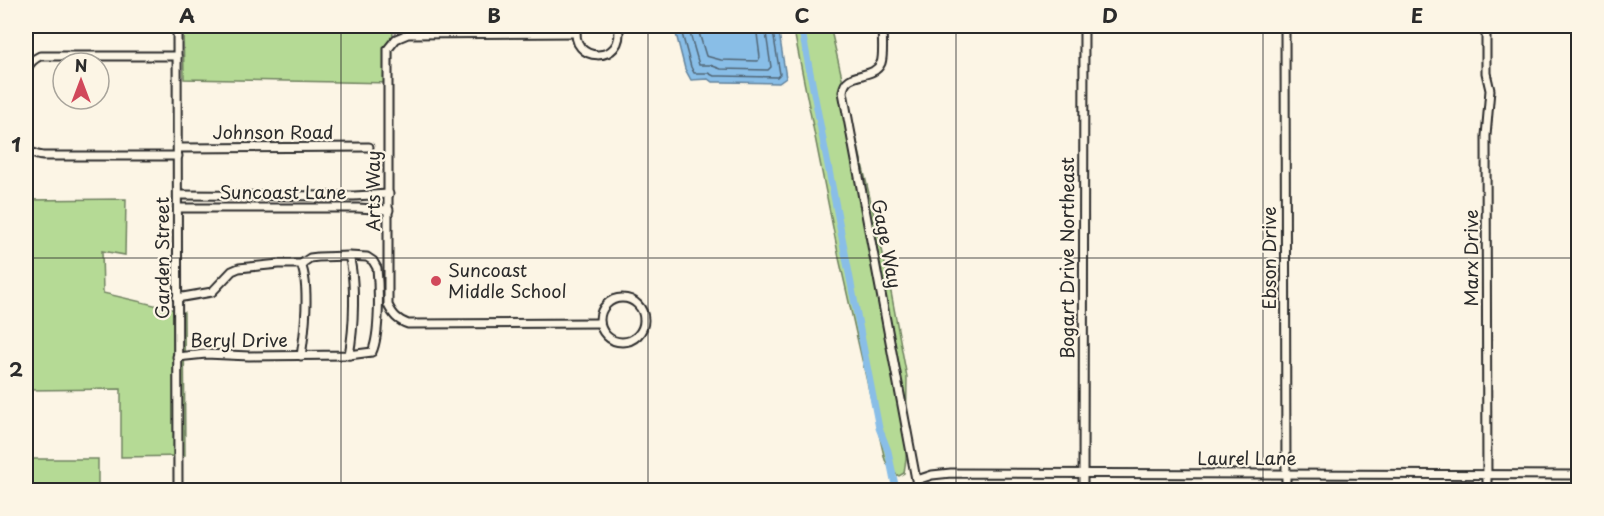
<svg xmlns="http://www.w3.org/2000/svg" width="1604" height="516" viewBox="0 0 1604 516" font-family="'Playpen Sans',sans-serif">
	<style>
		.green { fill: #b5da95; stroke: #708260; stroke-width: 1.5 }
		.water { fill: #89bee7; stroke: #63839c; stroke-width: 1.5 }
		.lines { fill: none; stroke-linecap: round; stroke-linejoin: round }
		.shore { stroke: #516676; stroke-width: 1.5 }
		.canal { stroke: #89bee7; stroke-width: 7 }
		.minor-casing { stroke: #2b2b2b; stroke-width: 11 }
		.minor { stroke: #fcf5e5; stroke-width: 7 }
		.grid { fill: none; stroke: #2b2b2b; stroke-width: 1.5; stroke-opacity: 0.55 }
		.poi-dot { fill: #d1495b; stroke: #fcf5e5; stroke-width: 2 }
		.labels { text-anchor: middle; stroke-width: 4.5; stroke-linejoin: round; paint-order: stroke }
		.street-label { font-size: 18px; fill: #2b2b2b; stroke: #fcf5e5 }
		.poi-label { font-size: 18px; fill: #2b2b2b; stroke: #fcf5e5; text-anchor: start }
		.neatline { fill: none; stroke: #2b2b2b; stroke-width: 2 }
		.grid-label { font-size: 20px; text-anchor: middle; font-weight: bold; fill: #2b2b2b }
	</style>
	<rect width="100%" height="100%" fill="#fcf5e5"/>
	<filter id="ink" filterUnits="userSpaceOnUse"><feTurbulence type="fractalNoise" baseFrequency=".0167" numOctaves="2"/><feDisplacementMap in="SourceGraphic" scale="12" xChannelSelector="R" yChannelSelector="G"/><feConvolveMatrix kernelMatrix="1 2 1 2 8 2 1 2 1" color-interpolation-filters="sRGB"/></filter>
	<g filter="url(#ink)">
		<g class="green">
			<path d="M183,26H393L392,83L184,79Z"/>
			<path d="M793,26H830L887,271L907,377L906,459L904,473L899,476L892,472L885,460L875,417L839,258Z"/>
			<path d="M126,199L125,255L102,251L103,293L184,312L185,456L121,457V389L26,390V200Z"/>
			<rect x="26" y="459" width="72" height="31"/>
		</g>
		<path class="water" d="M674,26H778L786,78L779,83L721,82H712L708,79L691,80L685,69Z"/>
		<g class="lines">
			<g class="shore">
				<path d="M680,26L691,67L694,73H708L714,76H721L777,77L780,74L772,26"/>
				<path d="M688,26L699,65H710L721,69L768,70L771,67L765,26"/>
				<path d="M697,26L706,56L721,60L758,61L760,57L756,26"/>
			</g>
			<path class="canal" d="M801,26L879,428L888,451L896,490"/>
			<g class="minor-casing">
				<g id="minor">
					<path d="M177,26L178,490"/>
					<path d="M577,26C568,64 627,65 618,26"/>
					<path d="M882,26C882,35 884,55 881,63C873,81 845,69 843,92L918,490"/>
					<path d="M1285,26L1286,490"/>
					<path d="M1486,26V73L1490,90L1486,136L1487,490"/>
					<path d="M575,33L408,34L396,39L388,49V305C393,315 397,320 408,324L600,323"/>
					<path d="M26,93C26,77 23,64 40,56H177"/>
					<path d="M26,144C29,153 35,155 43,156H178"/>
					<path d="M178,148L369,147"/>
					<path d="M178,195L354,196L389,194"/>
					<path d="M178,208H358L389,210"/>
					<path d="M349,256C356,281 354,329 349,355"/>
					<path d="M301,264C310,286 305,331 301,356"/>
					<circle cx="622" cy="320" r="22"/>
					<path d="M177,298L212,292L232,271L239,268L279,264H301L310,258L318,257L349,256L367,257L373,261L377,268C379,288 380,335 372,352L349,355L249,356L206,354L177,357"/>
					<path d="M917,480L932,475L951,473L1578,475"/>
					<path d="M1083,490L1084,26"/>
				</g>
			</g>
			<use href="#minor" class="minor"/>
		</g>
	</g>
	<path class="grid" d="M341,26V490M648,26V490M956,26V490M1263,26V490M26,258H1578"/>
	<circle class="poi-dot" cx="436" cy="281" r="6"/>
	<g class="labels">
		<g class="street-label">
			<text x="273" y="139">Johnson Road</text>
			<text transform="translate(374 191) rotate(-90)" y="6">Arts Way</text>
			<text x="283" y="199">Suncoast Lane</text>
			<text transform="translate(886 244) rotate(79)" y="6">Gage Way</text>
			<text transform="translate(163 258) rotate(-90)" y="6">Garden Street</text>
			<text transform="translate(1068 258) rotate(-90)" y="6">Bogart Drive Northeast</text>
			<text transform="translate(1270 258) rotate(-90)" y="6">Ebson Drive</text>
			<text transform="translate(1472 258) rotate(-90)" y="6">Marx Drive</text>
			<text x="239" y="347">Beryl Drive</text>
			<text x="1247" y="465">Laurel Lane</text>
		</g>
		<g class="poi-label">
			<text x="448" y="277">Suncoast<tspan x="448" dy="21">Middle School</tspan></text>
		</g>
	</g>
	<rect width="1604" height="516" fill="none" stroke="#fcf5e5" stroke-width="66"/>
	<g transform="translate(81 81)"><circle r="28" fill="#fcf5e5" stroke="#a8a49b" stroke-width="1.5"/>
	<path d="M0-4.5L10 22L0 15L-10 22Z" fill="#d1495b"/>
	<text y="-9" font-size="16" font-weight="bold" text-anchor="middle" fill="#2b2b2b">N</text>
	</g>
	<rect x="33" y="33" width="1538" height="450" class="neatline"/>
	<g class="grid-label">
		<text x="187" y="23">A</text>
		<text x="494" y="23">B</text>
		<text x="802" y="23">C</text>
		<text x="1110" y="23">D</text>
		<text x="1417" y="23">E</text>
		<text x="16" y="152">1</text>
		<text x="16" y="377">2</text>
	</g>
</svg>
